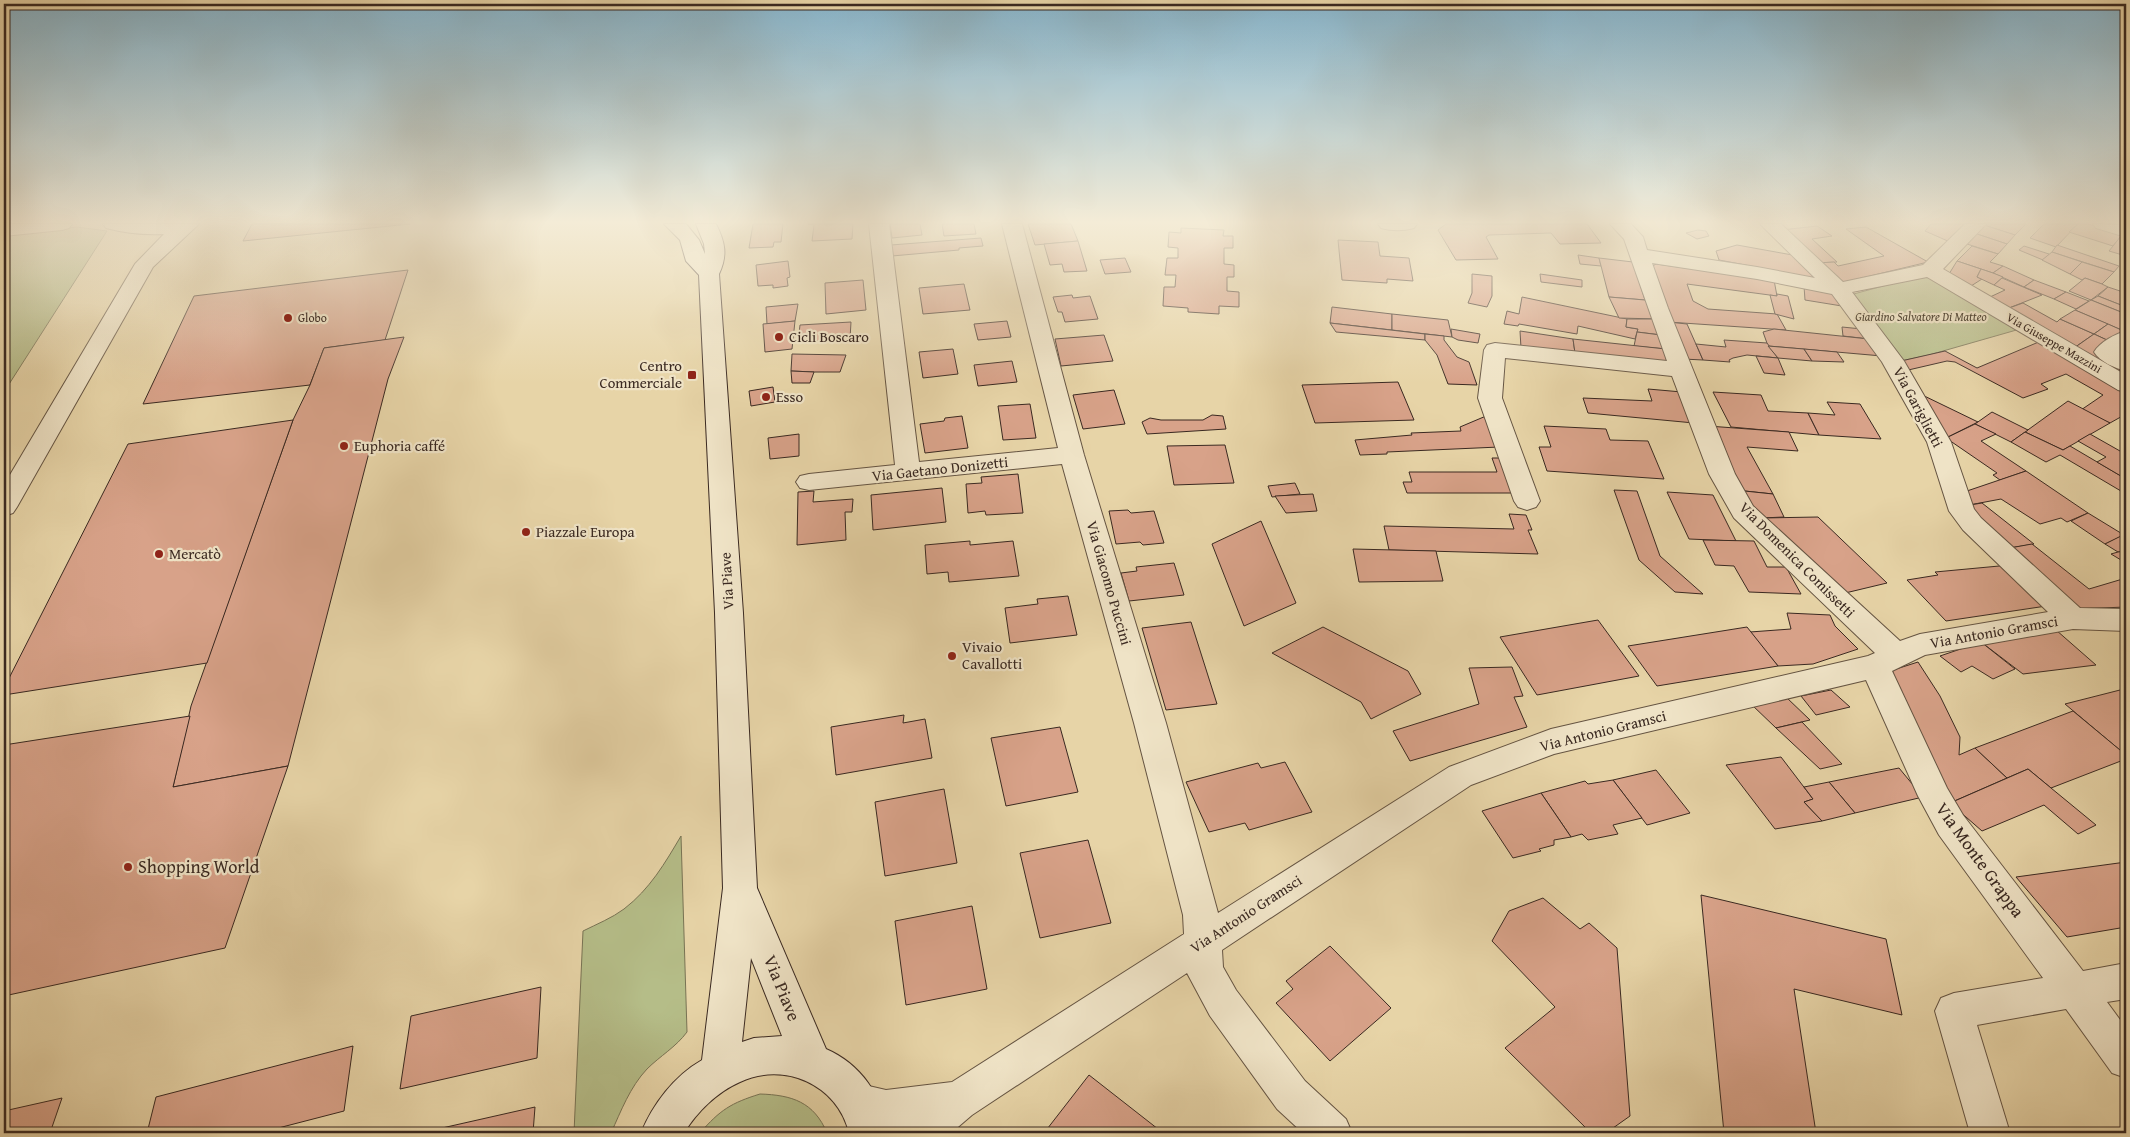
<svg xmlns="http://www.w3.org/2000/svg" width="2130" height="1137" viewBox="0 0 2130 1137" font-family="'Gentium Book Plus',serif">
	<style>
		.green { fill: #b5bd88; stroke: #787354 }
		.building { fill: #d8a289; stroke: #3a2921 }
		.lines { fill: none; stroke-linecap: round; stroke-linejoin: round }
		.street-casing { stroke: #655442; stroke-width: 2 }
		.secondary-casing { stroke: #3a2921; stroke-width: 2 }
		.street { fill: #efe3c6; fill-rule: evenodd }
		.secondary { fill: #efe3c6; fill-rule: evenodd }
		.poi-dot { fill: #8f2418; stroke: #efe3c6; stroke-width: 2 }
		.labels { text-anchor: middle; stroke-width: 4.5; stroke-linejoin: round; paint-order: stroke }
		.far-park-label { font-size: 12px; font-style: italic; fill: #534736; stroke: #efe3c6 }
		.far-poi-label { font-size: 12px; fill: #3a2921; stroke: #efe3c6; text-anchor: start }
		.far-street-label { font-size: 12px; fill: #3a2921; stroke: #efe3c6 }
		.poi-label { font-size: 15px; fill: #3a2921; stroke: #efe3c6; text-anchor: start }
		.street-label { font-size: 15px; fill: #3a2921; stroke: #efe3c6 }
		.near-street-label { font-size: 18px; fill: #3a2921; stroke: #efe3c6 }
		.near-poi-label { font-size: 18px; fill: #3a2921; stroke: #efe3c6; text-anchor: start }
	</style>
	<rect width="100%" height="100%" fill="#e7d4a7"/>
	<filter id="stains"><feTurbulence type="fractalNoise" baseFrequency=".004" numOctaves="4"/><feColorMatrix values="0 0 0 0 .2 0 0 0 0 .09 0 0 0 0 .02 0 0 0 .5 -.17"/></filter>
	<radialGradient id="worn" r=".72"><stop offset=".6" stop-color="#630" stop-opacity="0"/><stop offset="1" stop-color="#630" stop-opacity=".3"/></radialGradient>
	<g class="green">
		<path d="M77,227L107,231L4,392V234Z"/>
		<path d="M1920,276L1934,279L2020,329L1929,355L1901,361L1850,295Z"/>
		<path d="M681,836L687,1032C676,1047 660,1056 647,1069C630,1087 621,1111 611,1133H574L583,931C597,924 612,918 624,909C650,889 665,863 681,836Z"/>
		<path d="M760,1094C792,1095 814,1102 827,1133H700C720,1110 731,1103 760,1094Z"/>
	</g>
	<g class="building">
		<path d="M252,224H410L243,241Z"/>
		<path d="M753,224H783L781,242H774L773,247L749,248Z"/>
		<path d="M808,224H853L852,239L812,241L814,225Z"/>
		<path d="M890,224H920L922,235L892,238Z"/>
		<path d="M942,224H974L976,234L944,236Z"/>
		<path d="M1028,224H1071L1078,241L1035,245Z"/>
		<path d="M1446,224H1587L1601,243L1560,244L1551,233L1489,235L1486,237L1498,259L1456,260L1438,230Z"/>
		<path d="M1931,224H1972L1950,242L1925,231Z"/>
		<path d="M1986,224H2026L2015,235L1984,225Z"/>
		<path d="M2044,224H2078L2056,247L2030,238Z"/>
		<path d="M2078,224H2088L2123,234L2113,246L2069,232Z"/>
		<path d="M1984,225L2015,235L2007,244L1977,234Z"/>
		<path d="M1817,226L1832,236L1812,239L1837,262L1816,263L1781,230Z"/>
		<path d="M1866,227L1928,262L1837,284L1816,263L1834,262L1838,266L1884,256L1846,229Z"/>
		<path d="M1181,228L1224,230L1223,236H1233V248H1224V264L1234,265V277H1227V291L1239,292V307L1219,306V314L1188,312V308L1163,306L1164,287H1175L1176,275H1165L1167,258H1178V248L1168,247L1169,232L1181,233Z"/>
		<path d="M1698,230L1706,231L1709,236L1697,239L1686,233Z"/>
		<path d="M1977,234L2007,244L1998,254L1967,244Z"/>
		<path d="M2121,236L2126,237V256L2109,251Z"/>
		<path d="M981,238L983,246L959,248V250L892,256L891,245Z"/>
		<path d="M1338,240L1378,242L1380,256L1409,258L1413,281L1387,279V283L1342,280Z"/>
		<path d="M1078,241L1087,271L1064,272L1062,264L1050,265L1044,244Z"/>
		<path d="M1737,245L1798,256L1818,276L1813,278L1719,260L1716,251Z"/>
		<path d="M2057,245L2119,266L2114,272L2052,252Z"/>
		<path d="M1972,246L1998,254L1990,262L2003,266L1993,273L1957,261Z"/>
		<path d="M2024,246L2049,254L2043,260L2019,250Z"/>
		<path d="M2052,252L2082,262L2070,274L2042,260Z"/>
		<path d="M1578,255L1599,258L1601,266L1580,264Z"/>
		<path d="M1125,258L1131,272L1105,274L1100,260Z"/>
		<path d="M1599,258L1633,262L1645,300L1609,297Z"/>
		<path d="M788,261L790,277L787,278L788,286L773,288V285L758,286L756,265Z"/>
		<path d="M1957,261L1981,269L1977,277L1982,279L1971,286L1949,274Z"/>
		<path d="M2082,262L2114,272L2102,284L2085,278L2082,280L2070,274Z"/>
		<path d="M1656,264L1774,280L1777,296L1687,284L1693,301L1708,309L1777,314L1786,330L1668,322L1649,268Z"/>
		<path d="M2003,266L2034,280L2024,287L1993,273Z"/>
		<path d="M1981,269L1993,273L2003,277L1994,285L1977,277Z"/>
		<path d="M408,270L385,340L324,348L310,385L143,404L194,296Z"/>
		<path d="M1472,274L1492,276V296L1487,307L1468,303L1472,293Z"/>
		<path d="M1540,274L1582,280V287L1541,282Z"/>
		<path d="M2002,278L2042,295L2009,308L1990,297L2005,290L1994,285Z"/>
		<path d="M2085,278L2102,284L2108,287L2091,300L2069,291Z"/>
		<path d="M863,280L866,310L826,314L825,283Z"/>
		<path d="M2034,280L2066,292L2054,299L2024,287Z"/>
		<path d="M964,284L970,310L923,314L919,288Z"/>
		<path d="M1804,286L1837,292L1848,307L1805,300Z"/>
		<path d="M2108,287L2126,293V307L2098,296Z"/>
		<path d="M2066,292L2089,301L2076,309L2054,299Z"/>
		<path d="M1777,294L1788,296L1794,319L1775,314L1770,295L1777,296Z"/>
		<path d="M1072,295L1073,298L1090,296L1098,319L1065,322L1062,312H1058L1053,297Z"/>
		<path d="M2098,296L2126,307V314L2091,300Z"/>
		<path d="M1522,297L1627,319L1626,327L1638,329L1635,339L1578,326L1577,334L1519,324L1518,326L1504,324L1507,311L1519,314Z"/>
		<path d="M1609,297L1645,300L1657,319L1619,318Z"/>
		<path d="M2091,300L2126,314V332L2075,310Z"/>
		<path d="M2023,303L2057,322L2060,319L2094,334L2074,348L2009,308Z"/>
		<path d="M798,304L795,321L767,324L766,307Z"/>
		<path d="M1332,307L1392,314V330L1330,323Z"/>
		<path d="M2075,310L2108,324L2094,334L2060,319Z"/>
		<path d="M1392,314L1448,320L1452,337L1392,330Z"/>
		<path d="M1627,319H1657L1661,335L1637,332L1638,329L1626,327Z"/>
		<path d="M795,321L792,349L765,352L763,324Z"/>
		<path d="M1007,321L1011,337L978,340L974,324Z"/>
		<path d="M851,322L850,339L798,342L800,325Z"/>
		<path d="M1668,322L1687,324L1703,360L1683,359Z"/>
		<path d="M1330,323L1425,334V340L1336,332Z"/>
		<path d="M2108,324L2126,332V344L2122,347L2094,334Z"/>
		<path d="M1842,327L1862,329L1869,339L1843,336Z"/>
		<path d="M1451,329L1480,334L1478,343L1458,340L1452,337Z"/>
		<path d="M1774,329L1869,339L1882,356L1768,346L1763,332Z"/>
		<path d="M1520,331L1573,339L1575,353L1521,348Z"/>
		<path d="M1637,332L1661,335L1666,349L1634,346Z"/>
		<path d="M1425,334L1444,336V340L1457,357L1469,362L1477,385L1448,384L1437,355L1425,340Z"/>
		<path d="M2094,334L2122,347L2112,353L2126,361V378L2074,348Z"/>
		<path d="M1104,335L1113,361L1061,366L1055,339Z"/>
		<path d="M404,337L388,379L288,766L173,787L191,706L293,420L310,385L324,348Z"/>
		<path d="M1573,339L1666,349L1670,363L1575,353Z"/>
		<path d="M1724,340L1767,343L1778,358L1747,355L1733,358L1729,360L1730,362L1703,360L1696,344L1726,347Z"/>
		<path d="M2041,341L2126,391V414L2110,423L2081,410L2103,395L2066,374L2041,384L2048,389L2023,398L1955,362L1947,361L1904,371L1901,361L1945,351L1977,368Z"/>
		<path d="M1768,346L1804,349L1812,361L1778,358Z"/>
		<path d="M953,349L958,374L923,378L919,352Z"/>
		<path d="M1804,349L1837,352L1844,362L1812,361Z"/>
		<path d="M792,354L846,355L840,372H814L791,371Z"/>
		<path d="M1756,356L1778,358L1785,375L1764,373Z"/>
		<path d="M1012,361L1017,382L978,386L974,365Z"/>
		<path d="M791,371L814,372L810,383H792Z"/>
		<path d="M1398,382L1414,420L1315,423L1302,385Z"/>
		<path d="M773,387L775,402L751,406L749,391Z"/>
		<path d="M1648,389L1682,392L1694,423L1588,413L1583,398L1652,401Z"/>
		<path d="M1114,390L1125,424L1083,429L1073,395Z"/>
		<path d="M1914,391L1978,422L1942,440Z"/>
		<path d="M1713,392L1761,395L1768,411L1808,413L1819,435L1731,427Z"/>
		<path d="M2068,401L2110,423L2063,450L2025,432Z"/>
		<path d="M1827,402L1860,404L1881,439L1819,435L1808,413L1835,415Z"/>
		<path d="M1030,404L1036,438L1003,440L998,406Z"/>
		<path d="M1992,412L2028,430L2011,442L1975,424Z"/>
		<path d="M1212,415L1223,416L1226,429L1147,434L1142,422L1150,418L1161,420H1203Z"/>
		<path d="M962,416L968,448L925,453L920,424L944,421L945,418Z"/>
		<path d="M1486,416L1499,447L1387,452V454L1360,455L1355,440L1412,435L1411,433L1461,431L1460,427Z"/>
		<path d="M293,420L207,663L4,695V688L128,444Z"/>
		<path d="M1975,424L1996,434L1981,441L2026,471L2000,480L1993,475L1997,473L1946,438Z"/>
		<path d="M1544,426L1606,429L1610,440L1648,441L1664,479L1547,471L1539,447H1551Z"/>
		<path d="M1708,426L1789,432L1798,451L1747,447L1773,494L1735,490Z"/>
		<path d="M2025,432L2063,450L2070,446L2126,479V494L2060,455L2046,462L2011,442Z"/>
		<path d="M799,434V456L770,459L768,438Z"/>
		<path d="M2090,434L2120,451L2126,449V479L2097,462L2106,457L2078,441Z"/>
		<path d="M1225,445L1234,483L1174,485L1167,446Z"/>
		<path d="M1492,458H1506L1520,493H1407L1403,482H1412L1409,472H1497Z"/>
		<path d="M2026,471L2088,513L2067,522L2061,518L2040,524L2001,499L1964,506V492Z"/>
		<path d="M1018,474L1023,513L986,515L985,511L968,513L966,484L982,483L981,477Z"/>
		<path d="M1295,483L1300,494L1272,497L1268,486Z"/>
		<path d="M942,488L946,522L873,530L871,495Z"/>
		<path d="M1614,490L1637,491L1660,556L1703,594L1675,592L1639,560Z"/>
		<path d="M1735,490L1773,494L1784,517L1762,518Z"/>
		<path d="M814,491L813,502L853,499L852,512H845L846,540L797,545L798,492Z"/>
		<path d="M1667,492L1713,495L1736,541L1689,539Z"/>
		<path d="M1313,494L1317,511L1286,513L1275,496Z"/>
		<path d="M1982,503L2034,544L2004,549L1964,506Z"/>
		<path d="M1128,510L1131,513L1154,511L1164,543L1143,545L1140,542L1116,544L1109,511Z"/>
		<path d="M2088,513L2124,535L2105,544L2071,521Z"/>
		<path d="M1509,514L1526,515L1532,530H1528L1538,554L1389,550L1384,526L1514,529Z"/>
		<path d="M1818,517L1887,583L1841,594L1762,518Z"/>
		<path d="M1261,521L1296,603L1244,626L1212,544Z"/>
		<path d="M2121,536L2126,539V551L2118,552L2105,544Z"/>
		<path d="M1703,540L1754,541L1767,567H1786L1801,594L1749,592L1734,566L1715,565Z"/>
		<path d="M970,541V545L1013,541L1019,576L949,582L948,572L927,574L925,545Z"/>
		<path d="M2032,544L2089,589L2126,578V607L2075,609L2004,549Z"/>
		<path d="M1353,549L1436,551L1443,581L1359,582Z"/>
		<path d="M2126,551V563L2111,554L2118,552Z"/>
		<path d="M1174,563L1184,595L1129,601L1121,573L1137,571L1136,567Z"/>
		<path d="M2010,565L2053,605L1946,621L1907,580L1938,575L1935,572Z"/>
		<path d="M1068,596L1077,635L1010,643L1005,608L1038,604L1037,599Z"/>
		<path d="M1787,613L1830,615L1835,626L1858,649L1813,664L1778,666L1750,632L1791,629Z"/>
		<path d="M1598,620L1639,676L1537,695L1500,637Z"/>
		<path d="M1191,622L1217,704L1166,710L1142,628Z"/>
		<path d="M1323,627L1408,671L1421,694L1371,719L1361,702L1272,653Z"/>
		<path d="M1747,627L1778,666L1657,686L1628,646Z"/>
		<path d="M2056,630L2096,665L2023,674L1981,642Z"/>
		<path d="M1981,642L2015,669L1993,679L1972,666L1961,672L1940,656Z"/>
		<path d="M1918,662L1940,696L1960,737L1959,755L1975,748L2007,778L1950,803L1892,679L1893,670Z"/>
		<path d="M1512,667L1523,696L1514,697L1527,727L1410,761L1393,731L1479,704L1469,668Z"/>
		<path d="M1831,690L1850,707L1816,715L1801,696Z"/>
		<path d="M2120,690L2126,694V750L2121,751L2065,704Z"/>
		<path d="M1786,697L1810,720L1776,728L1751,704Z"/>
		<path d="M2073,711L2126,755V759L2051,788L2028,769L2007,778L1975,748Z"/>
		<path d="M904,715L903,723L925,719L932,758L836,775L831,727Z"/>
		<path d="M190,716L173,787L288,766L225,948L4,996V745Z"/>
		<path d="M1802,722L1842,764L1820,769L1776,728Z"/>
		<path d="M1060,727L1078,792L1006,806L991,738Z"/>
		<path d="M1781,757L1813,799L1804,802L1822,821L1775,829L1726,765Z"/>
		<path d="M1285,762L1312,812L1249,830L1245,823L1209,832L1186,782L1258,763L1261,768Z"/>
		<path d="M1899,768L1923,797L1855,813L1829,782Z"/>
		<path d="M2028,769L2051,788L2096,825L2078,834L2044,805L1982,831L1950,803Z"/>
		<path d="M1656,770L1690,813L1647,825L1613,780Z"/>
		<path d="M1613,780L1642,818L1613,825L1618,834L1588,840L1582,834L1571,837L1541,793L1585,781L1588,784Z"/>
		<path d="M1829,782L1855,813L1822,821L1804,802L1813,799L1804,787Z"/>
		<path d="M944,789L957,863L885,876L875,802Z"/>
		<path d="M1541,793L1571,837L1554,840V845L1539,849L1541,851L1513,858L1482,811Z"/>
		<path d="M1088,840L1111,923L1040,938L1020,853Z"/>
		<path d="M2126,862V927L2067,937L2016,877Z"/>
		<path d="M1701,895L1886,939L1902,1015L1794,989L1816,1133H1724Z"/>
		<path d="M1543,898L1580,929L1589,923L1617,948L1630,1116L1606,1133H1591L1505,1048L1555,1007L1492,941L1509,911Z"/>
		<path d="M972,906L987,989L906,1005L895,921Z"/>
		<path d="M1330,946L1391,1008L1330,1061L1276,1003L1293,989L1286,981Z"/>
		<path d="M541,987L537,1058L400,1089L411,1016Z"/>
		<path d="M353,1046L344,1111L259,1133H147L156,1097Z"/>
		<path d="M1089,1075L1158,1129L1154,1133H1044Z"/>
		<path d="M62,1098L50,1133H4V1111Z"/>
		<path d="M535,1107L533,1133H420Z"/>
	</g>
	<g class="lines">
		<g class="street-casing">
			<g id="street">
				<path d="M4,224H72L69,228L62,230L4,236Z"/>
				<path d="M103,224H199L153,267L17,507L13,513L4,516V485L135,264L164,234C145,235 125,233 106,228Z"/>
				<path d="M869,224H889L919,462L1058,448L1002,224H1022L1084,455L1166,723L1218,913L1449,767L1551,729L1868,656L1875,653L1734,518L1709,474L1672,376L1505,358L1502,398L1540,501L1536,507L1527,510L1518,507L1514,501L1478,398L1484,350L1487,345L1495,343L1667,361L1624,239L1610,224H1631L1643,237L1647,250L1757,267L1815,278L1760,224H1781L1843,282L1923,265L1965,224H1986L1943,269L2126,375V392L2118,390L1927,277L1852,292L1904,361L1951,442L1974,509L1981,518L2080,608L2126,609V631L2073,629L1925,655L1892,671L1947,788L1963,815L2083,971L2126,963V999L2107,1002L2126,1028V1078L2112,1073L2066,1009L1977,1025L2010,1133H1970L1935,1011L1941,998L1954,993L2043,978L1939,835L1918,796L1866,680L1554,754L1471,785L1222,950L1223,967L1236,990L1305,1081L1346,1119L1352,1133H1303L1277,1109L1210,1016L1187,973L972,1115L951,1133H901L903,1128C881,1131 866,1126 846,1118L840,1104L846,1090L860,1084L886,1090L952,1082L1184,934L1183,915L1134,723L1062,464L809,490L800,488L796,482L800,476L809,474L895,465ZM1652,263L1757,279L1832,294L1882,362L1927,442L1949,511L1963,530L2048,612L1920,634L1900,641L1753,506L1735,474L1668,308Z"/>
				<path d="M1378,224H1417L1414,228C1403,231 1392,231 1381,228Z"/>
				<path d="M2093,224L2126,225V237L2096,228Z"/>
				<path d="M2126,331V348L2121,352L2126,355V371C2115,368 2100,362 2094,352C2100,342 2115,334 2126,331Z"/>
			</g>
		</g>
		<g class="secondary-casing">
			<path id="secondary" d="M664,224H686L699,240L705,254L704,244L696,224H716C725,242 728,255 719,274L743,613L757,888L826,1049C861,1064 882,1096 889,1133H849C838,1085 784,1061 740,1082C717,1092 697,1112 684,1133H641C653,1104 674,1076 702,1060L723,888L715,613L699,275L686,261L680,240ZM751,958L782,1036L754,1038L742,1042Z"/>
		</g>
		<use href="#street" class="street"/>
		<use href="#secondary" class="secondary"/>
	</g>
	<linearGradient id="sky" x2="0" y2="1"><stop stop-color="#87b6ce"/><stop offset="0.58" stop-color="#f4ecd7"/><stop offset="1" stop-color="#f4ecd7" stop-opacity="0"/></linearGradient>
	<rect width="2130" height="383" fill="url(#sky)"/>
	<g class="poi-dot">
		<circle cx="288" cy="318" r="5"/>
		<circle cx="779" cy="337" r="5"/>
		<rect x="687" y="370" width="10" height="10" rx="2.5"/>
		<circle cx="766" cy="397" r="5"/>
		<circle cx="344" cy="446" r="5"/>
		<circle cx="526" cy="532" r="5"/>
		<circle cx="159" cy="554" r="5"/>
		<circle cx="952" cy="656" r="5"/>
		<circle cx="128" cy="867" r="5"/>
	</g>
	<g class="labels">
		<g class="far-park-label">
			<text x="1921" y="321">Giardino Salvatore Di Matteo</text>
		</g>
		<g class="far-poi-label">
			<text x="298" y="322">Globo</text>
		</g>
		<g class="far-street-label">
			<text transform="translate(2054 343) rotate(30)" y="4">Via Giuseppe Mazzini</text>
		</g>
		<g class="poi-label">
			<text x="789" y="342">Cicli Boscaro</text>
			<text x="682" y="371" text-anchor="end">Centro<tspan x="682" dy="17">Commerciale</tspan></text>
			<text x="776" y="402">Esso</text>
			<text x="354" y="451">Euphoria caffé</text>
			<text x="536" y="537">Piazzale Europa</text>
			<text x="169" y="559">Mercatò</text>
			<text x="962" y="652">Vivaio<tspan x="962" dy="17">Cavallotti</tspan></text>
		</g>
		<g class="street-label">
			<text transform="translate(1918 407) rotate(62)" y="5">Via Gariglietti</text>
			<text transform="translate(940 469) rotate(-6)" y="5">Via Gaetano Donizetti</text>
			<text transform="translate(1797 560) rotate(45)" y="5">Via Domenica Comissetti</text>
			<text transform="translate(727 581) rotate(-93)" y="5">Via Piave</text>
			<text transform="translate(1109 583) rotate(74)" y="5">Via Giacomo Puccini</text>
			<text transform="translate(1994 632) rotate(-10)" y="5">Via Antonio Gramsci</text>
			<text transform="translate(1603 731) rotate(-14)" y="5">Via Antonio Gramsci</text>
			<text transform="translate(1246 914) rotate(-33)" y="5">Via Antonio Gramsci</text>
		</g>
		<g class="near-street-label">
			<text transform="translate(1980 860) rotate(54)" y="6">Via Monte Grappa</text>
			<text transform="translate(782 988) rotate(68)" y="6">Via Piave</text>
		</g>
		<g class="near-poi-label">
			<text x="138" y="873">Shopping World</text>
		</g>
	</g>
	<rect width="2130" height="1137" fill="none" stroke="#e7d4a7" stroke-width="20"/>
	<rect x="5" y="5" width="2120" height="1127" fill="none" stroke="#3a2921" stroke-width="2.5"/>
	<rect x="10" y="10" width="2110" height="1117" fill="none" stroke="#3a2921"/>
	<rect width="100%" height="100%" filter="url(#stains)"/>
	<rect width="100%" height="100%" fill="url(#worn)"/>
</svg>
